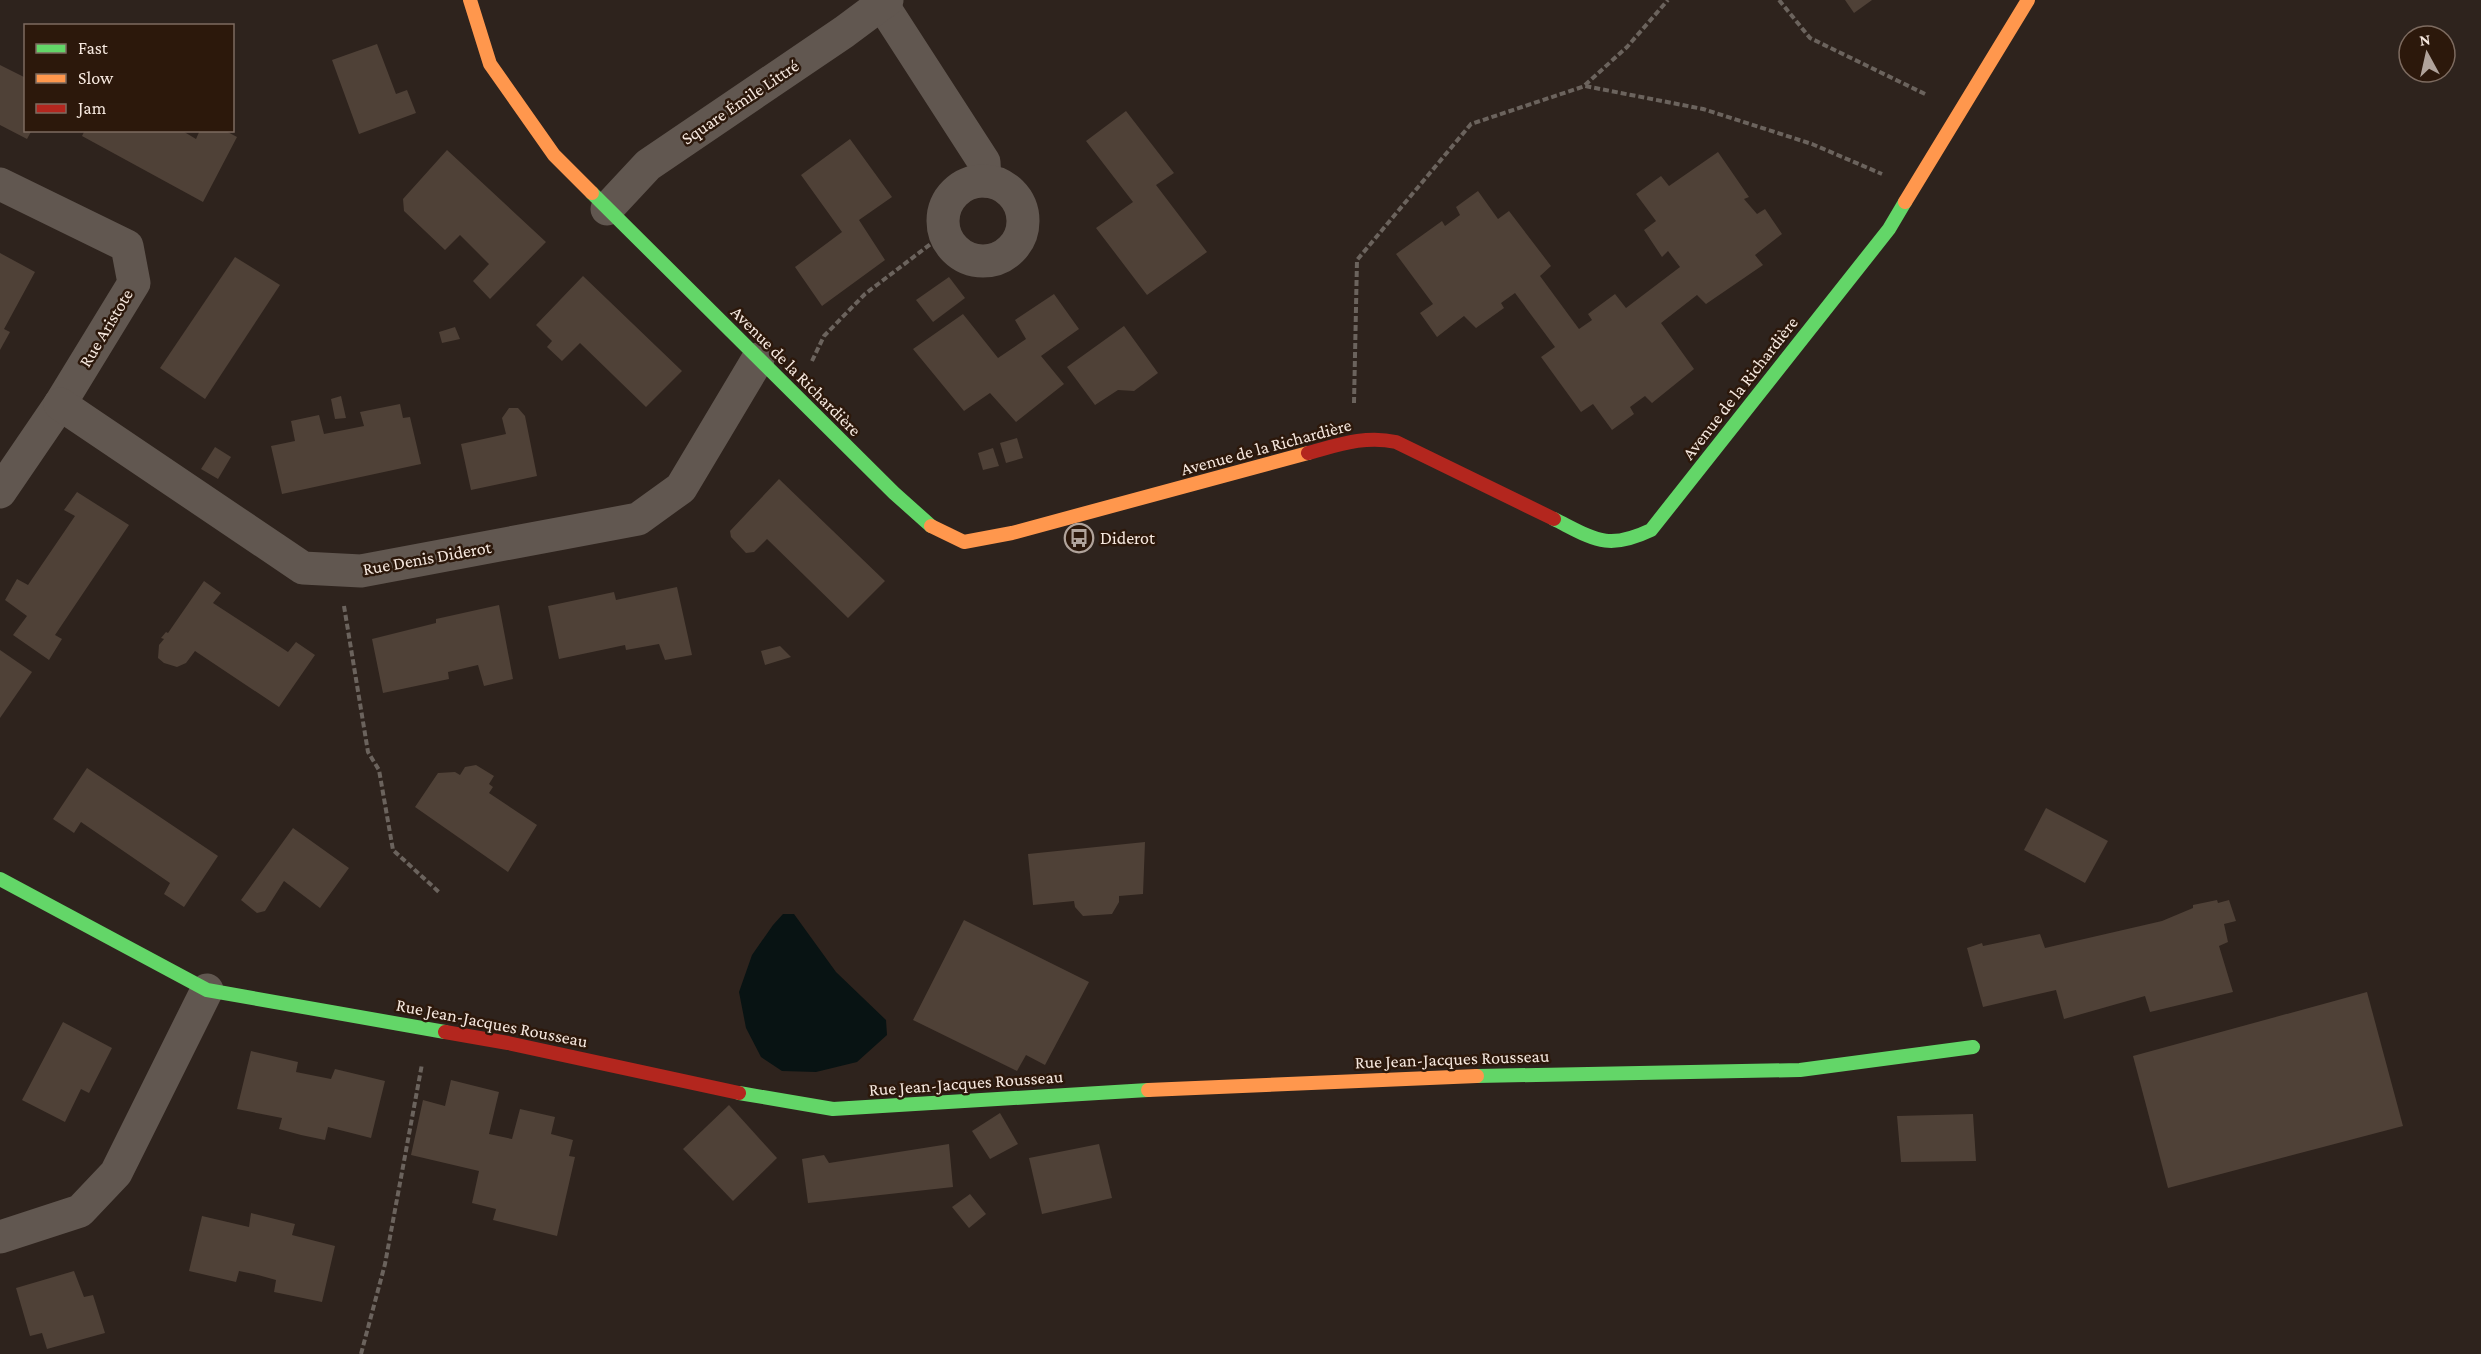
<svg xmlns="http://www.w3.org/2000/svg" width="2481" height="1354" viewBox="0 0 2481 1354" font-family="'Crimson Pro',serif">
	<style>
		.water { fill: #081313 }
		.building { fill: #4f4137 }
		.lines { fill: none; stroke-linecap: round; stroke-linejoin: round }
		.path { stroke: #6b635d; stroke-width: 4; stroke-dasharray: 6 3; stroke-linecap: butt }
		.street { stroke: #615750; stroke-width: 33 }
		.fast { stroke: #63d668; stroke-width: 14 }
		.slow { stroke: #ff974d; stroke-width: 14 }
		.jam { stroke: #b3261e; stroke-width: 14 }
		.labels { text-anchor: middle; stroke-width: 5; stroke-linejoin: round; paint-order: stroke }
		.street-label { font-size: 18px; fill: #f6e8df; stroke: #2c180b }
		.poi-label { font-size: 18px; fill: #f6e8df; stroke: #2c180b; text-anchor: start }
	</style>
	<rect width="100%" height="100%" fill="#2e231d"/>
	<path class="water" d="M783,914H794L836,972L886,1020L887,1035L857,1062L816,1072L782,1071L761,1057L746,1028L739,992L752,955L773,925Z"/>
	<g class="building">
		<path d="M1845,0H1872L1854,13Z"/>
		<path d="M377,44L396,94L407,90L416,113L359,134L332,60Z"/>
		<path d="M0,65L26,78V130H32L27,139L0,125Z"/>
		<path d="M1126,111L1174,173L1156,185L1207,252L1147,295L1096,228L1133,202L1086,141Z"/>
		<path d="M85,130H181L196,139L200,130H224L237,137L203,202L82,136Z"/>
		<path d="M850,139L892,197L859,220L885,260L822,306L795,267L842,232L801,175Z"/>
		<path d="M447,150L546,242L490,299L473,281L489,264L460,235L445,250L404,211L403,199Z"/>
		<path d="M1718,152L1749,197L1744,199L1757,214L1765,209L1782,234L1755,255L1763,265L1706,304L1697,295L1661,323L1694,369L1652,403L1645,396L1630,407L1634,414L1612,430L1593,404L1581,412L1541,357L1555,347L1515,293L1501,303L1504,308L1476,328L1464,316L1437,337L1420,313L1433,304L1396,254L1442,221L1445,226L1460,215L1456,207L1478,191L1498,219L1509,211L1551,266L1540,276L1579,329L1592,320L1588,314L1615,294L1626,308L1680,267L1668,251L1662,257L1644,230L1656,221L1636,194L1661,176L1669,186Z"/>
		<path d="M0,253L35,272L4,329L10,332L0,350Z"/>
		<path d="M235,257L280,285L205,399L160,368Z"/>
		<path d="M583,276L682,371L646,407L580,343L562,361L547,347L552,341L536,325Z"/>
		<path d="M949,277L965,298L933,322L916,300Z"/>
		<path d="M1054,294L1079,329L1041,356L1064,384L1016,422L990,393L964,411L913,349L963,314L998,358L1026,339L1015,320Z"/>
		<path d="M1124,326L1158,373L1134,391L1118,390L1095,405L1067,367Z"/>
		<path d="M455,327L460,339L442,343L439,332Z"/>
		<path d="M341,396L346,418L335,419L331,399Z"/>
		<path d="M400,404L403,418L410,417L421,464L282,494L271,446L295,441L291,421L319,415L324,434L364,426L360,412Z"/>
		<path d="M509,408H518L525,416L537,476L471,490L461,444L506,434L502,418Z"/>
		<path d="M1017,438L1023,458L1006,463L1000,443Z"/>
		<path d="M215,447L231,457L218,479L201,469Z"/>
		<path d="M993,448L999,466L983,470L978,453Z"/>
		<path d="M779,479L885,581L848,618L767,539L754,552L746,553L731,537L730,531Z"/>
		<path d="M77,492L129,525L55,635L62,639L49,660L13,635L27,616L5,600L17,579L28,585L75,516L64,510Z"/>
		<path d="M204,581L221,593L213,603L288,652L296,642L315,655L279,707L195,651L186,663L177,667L164,663L158,658L159,645L164,639L161,638L166,632L168,633Z"/>
		<path d="M677,587L692,655L665,660L659,644L626,650L625,645L559,659L548,606L614,592L616,600Z"/>
		<path d="M499,605L513,679L484,686L478,665L448,672L449,679L383,693L372,639L436,623V619Z"/>
		<path d="M780,646L791,657L765,665L761,651Z"/>
		<path d="M0,650L32,672L0,718Z"/>
		<path d="M476,765L494,776L489,784L493,787L489,793L537,825L508,872L415,807L438,773L455,772L460,775L465,767Z"/>
		<path d="M87,768L218,856L184,907L164,894L170,883L81,822L74,833L53,819Z"/>
		<path d="M2046,808L2108,841L2085,883L2024,850Z"/>
		<path d="M293,828L349,868L320,908L284,881L265,911L257,913L241,900Z"/>
		<path d="M1145,842L1143,894L1119,896V902L1112,914L1083,916L1075,907L1074,901L1033,905L1028,854Z"/>
		<path d="M2217,900L2218,903L2229,900L2236,921L2224,924L2228,942L2219,946L2233,992L2150,1012L2145,996L2064,1019L2056,990L1983,1007L1967,948L1982,943L1983,946L2040,934L2045,948L2162,921L2193,908V905Z"/>
		<path d="M964,920L1089,982L1045,1065L1026,1055L1017,1071L913,1020Z"/>
		<path d="M2367,992L2403,1126L2168,1188L2133,1056Z"/>
		<path d="M63,1022L112,1048L89,1093L81,1089L65,1122L22,1100Z"/>
		<path d="M251,1051L298,1062L296,1072L331,1079L335,1069L385,1081L371,1138L328,1127L325,1140L301,1135L279,1129L282,1118L237,1109Z"/>
		<path d="M451,1080L499,1092L489,1134L512,1139L520,1109L555,1117L551,1134L573,1140L569,1156L575,1157L557,1236L493,1220L496,1209L472,1203L479,1171L411,1155L423,1100L445,1106Z"/>
		<path d="M729,1105L777,1158L733,1201L683,1149Z"/>
		<path d="M1000,1113L1018,1144L990,1159L972,1131Z"/>
		<path d="M1973,1114L1976,1161L1901,1162L1897,1116Z"/>
		<path d="M949,1144L953,1187L808,1203L802,1159L824,1155L829,1163Z"/>
		<path d="M1099,1144L1112,1198L1042,1214L1029,1158Z"/>
		<path d="M970,1194L986,1214L969,1228L952,1207Z"/>
		<path d="M251,1213L295,1224L292,1235L335,1246L322,1302L274,1292L276,1280L258,1275L239,1271L236,1282L189,1271L202,1216L249,1227Z"/>
		<path d="M74,1271L84,1297L93,1295L105,1333L47,1349L42,1333L30,1336L16,1288Z"/>
	</g>
	<g class="lines">
		<g class="path">
			<path d="M1779,0L1810,38L1927,95"/>
			<path d="M1585,85L1627,47L1668,0"/>
			<path d="M812,361L824,336L865,294L945,233"/>
			<path d="M1354,403L1357,260L1471,124L1585,86L1703,109L1812,144L1882,174"/>
			<path d="M344,606L368,752L379,770L393,850L440,893"/>
			<path d="M361,1354L385,1264L422,1064"/>
		</g>
		<g class="street">
			<path d="M882,4L984,162L985,181"/>
			<circle cx="983" cy="221" r="40"/>
			<path d="M0,184L127,246L134,283L60,404L0,492"/>
			<path d="M607,209L648,165L844,32L887,0"/>
			<path d="M60,404L303,568L361,571L638,519L681,488L758,359"/>
			<path d="M0,1237L80,1211L116,1173L207,990"/>
		</g>
		<g class="fast">
			<path d="M592,193L894,493L931,526"/>
			<path d="M1554,519C1594,539 1607,551 1651,530L1889,229L1905,202"/>
			<path d="M0,879L207,990L445,1032"/>
			<path d="M1477,1076L1800,1070L1973,1047"/>
			<path d="M739,1093L833,1109L1148,1090"/>
		</g>
		<g class="slow">
			<path d="M470,0L490,64L554,155L592,193"/>
			<path d="M1905,202L2028,0"/>
			<path d="M931,526L964,542L1012,533L1308,453"/>
			<path d="M1148,1090L1477,1076"/>
		</g>
		<g class="jam">
			<path d="M1308,453C1338,445 1365,435 1396,442L1554,519"/>
			<path d="M445,1032L508,1043L739,1093"/>
		</g>
	</g>
	<defs>
		<g id="bus-ring" transform="scale(1.5)"><circle r="9.5" fill="#2c180b" stroke="#b0a39b" stroke-width="1.5"/><path d="M-5-6H5V4H4V6H2V4H-2V6H-4V4H-5ZM-3.5-4V0h7V-4ZM-3.5 1.2v1.5H-2V1.2ZM2 1.2v1.5H3.5V1.2Z" fill="#b0a39b"/></g>
	</defs>
	<g fill-rule="evenodd">
		<use href="#bus-ring" x="1079" y="538"/>
	</g>
	<g class="labels">
		<g class="street-label">
			<text transform="translate(740 102) rotate(-34)" y="6">Square Émile Littré</text>
			<text transform="translate(106 328) rotate(-59)" y="6">Rue Aristote</text>
			<text transform="translate(796 371) rotate(45)" y="6">Avenue de la Richardière</text>
			<text transform="translate(1740 388) rotate(-52)" y="6">Avenue de la Richardière</text>
			<text transform="translate(1266 447) rotate(-15)" y="6">Avenue de la Richardière</text>
			<text transform="translate(427 558) rotate(-10)" y="6">Rue Denis Diderot</text>
			<text transform="translate(492 1023) rotate(11)" y="6">Rue Jean-Jacques Rousseau</text>
			<text transform="translate(1452 1059) rotate(-2)" y="6">Rue Jean-Jacques Rousseau</text>
			<text transform="translate(966 1083) rotate(-4)" y="6">Rue Jean-Jacques Rousseau</text>
		</g>
		<g class="poi-label">
			<text x="1100" y="544">Diderot</text>
		</g>
	</g>
	<rect x="24" y="24" width="210" height="108" fill="#2c180b" stroke="#7d6b60" stroke-width="1.5"/>
	<rect x="36" y="44" width="30" height="9" fill="#63d668" stroke="#7d6b60" stroke-width="1.5"/>
	<text x="78" y="54" font-size="18" fill="#f6e8df">Fast</text>
	<rect x="36" y="74" width="30" height="9" fill="#ff974d" stroke="#7d6b60" stroke-width="1.5"/>
	<text x="78" y="84" font-size="18" fill="#f6e8df">Slow</text>
	<rect x="36" y="104" width="30" height="9" fill="#b3261e" stroke="#7d6b60" stroke-width="1.5"/>
	<text x="78" y="114" font-size="18" fill="#f6e8df">Jam</text>
	<g transform="translate(2427 54) rotate(352)"><circle r="28" fill="#2c180b" stroke="#7d6b60" stroke-width="1.5"/>
	<path d="M0-4.5L10 22L0 15L-10 22Z" fill="#b0a39b"/>
	<text y="-9" font-size="16" font-weight="bold" text-anchor="middle" fill="#f6e8df">N</text>
	</g>
</svg>
